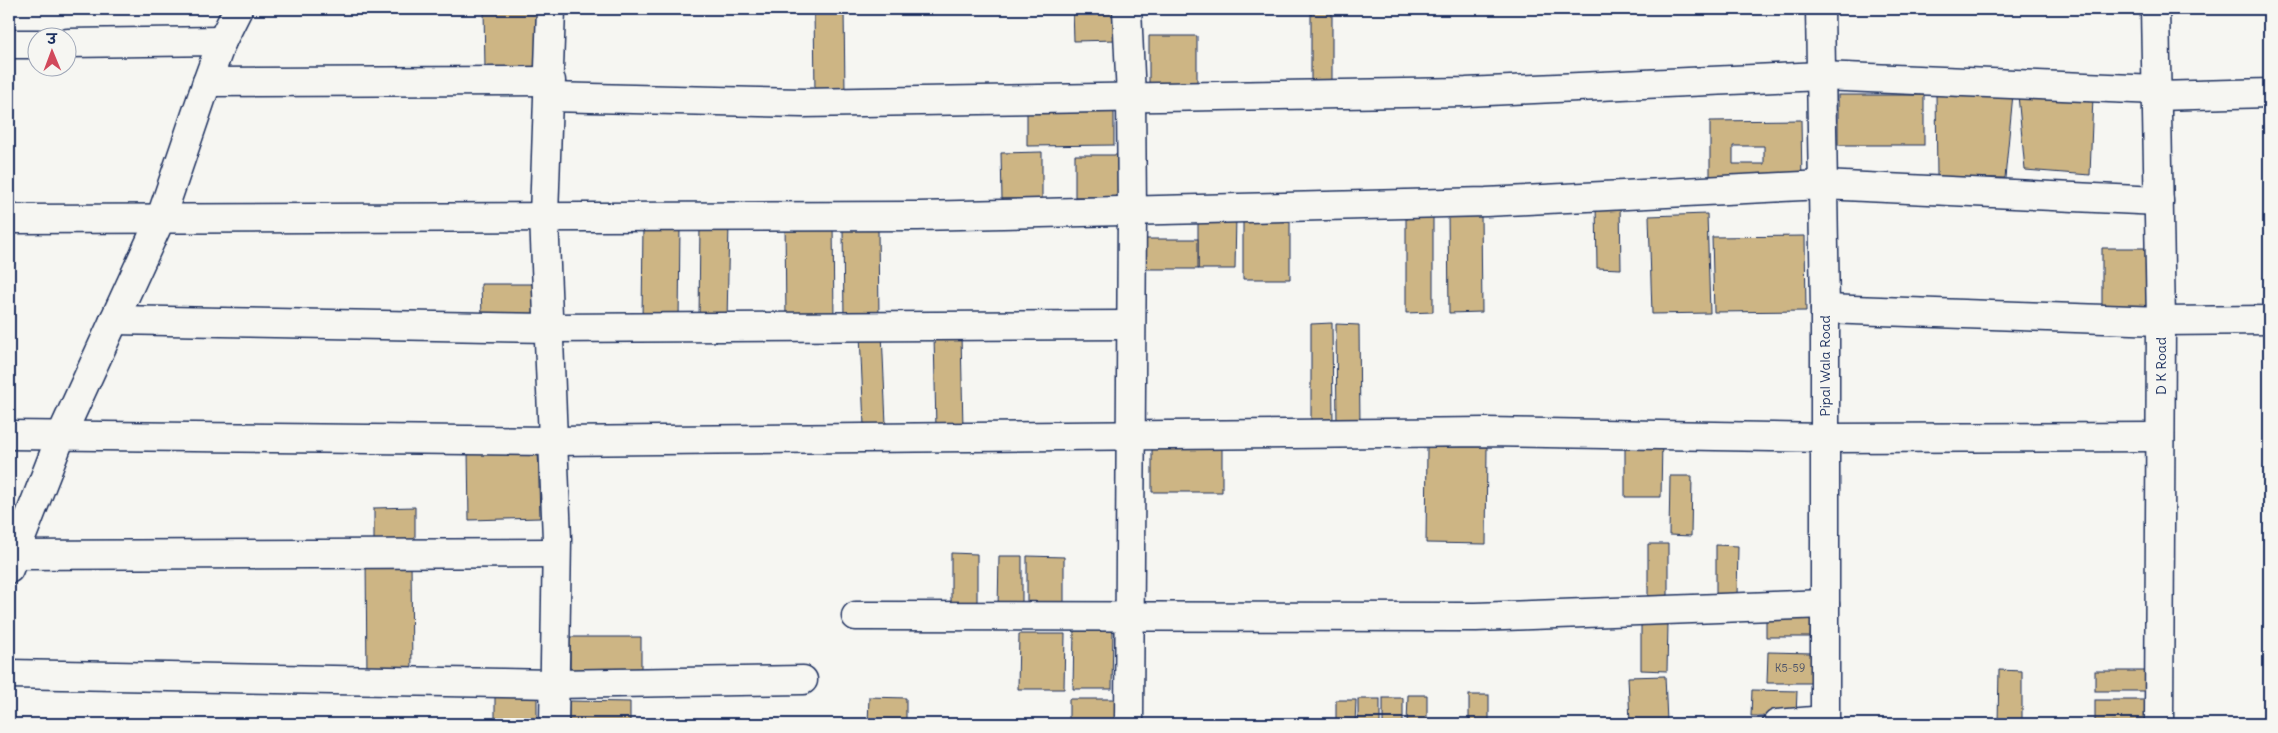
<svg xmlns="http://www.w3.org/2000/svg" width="2278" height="733" viewBox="0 0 2278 733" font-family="Delius,'Playpen Sans Deva',sans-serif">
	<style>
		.building { fill: #cdb584; stroke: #1b2f5e; fill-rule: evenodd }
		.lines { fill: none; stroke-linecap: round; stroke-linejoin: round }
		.minor-casing { stroke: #1b2f5e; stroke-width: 31 }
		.tertiary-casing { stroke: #1b2f5e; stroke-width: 31 }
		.minor { stroke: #f6f6f2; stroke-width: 28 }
		.tertiary { stroke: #f6f6f2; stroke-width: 28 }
		.labels { text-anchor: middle; stroke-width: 5; stroke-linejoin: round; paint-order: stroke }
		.number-label { font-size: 11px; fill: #485068 }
		.street-label { font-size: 14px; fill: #1b2f5e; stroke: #f6f6f2 }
	</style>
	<rect width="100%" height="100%" fill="#f6f6f2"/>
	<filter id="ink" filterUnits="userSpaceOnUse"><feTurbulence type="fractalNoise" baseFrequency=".02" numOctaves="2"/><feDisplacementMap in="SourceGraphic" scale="10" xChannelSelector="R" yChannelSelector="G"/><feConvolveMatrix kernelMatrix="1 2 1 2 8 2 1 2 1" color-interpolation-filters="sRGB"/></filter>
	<g filter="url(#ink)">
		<g class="building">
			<path d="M484,9H546L547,69H485Z"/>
			<path d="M814,9H844L845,93L815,94Z"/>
			<path d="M1073,9H1116V40L1074,41Z"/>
			<rect x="1311" y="9" width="21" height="78"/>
			<path d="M1149,36H1197V84L1149,85Z"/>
			<path d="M1936,93L2013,94L2005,178L1937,177Z"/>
			<rect x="1838" y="95" width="86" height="50"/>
			<path d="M2018,95L2093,96L2090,175L2025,170Z"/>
			<path d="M1027,102H1114V145L1027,146Z"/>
			<path d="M1801,120L1802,185H1710V121ZM1733,146H1764V164H1733Z"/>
			<path d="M1042,152V199H1002L1001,153Z"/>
			<path d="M1075,155H1117L1118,197H1075Z"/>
			<path d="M1620,203L1621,269L1597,268L1596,204Z"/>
			<path d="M1290,212V279H1243V213Z"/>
			<path d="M1433,212V312L1406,313V213Z"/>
			<path d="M1448,213H1481L1482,312L1449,313Z"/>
			<path d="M1707,214L1710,313L1652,314L1649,216Z"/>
			<path d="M1198,215H1236L1235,269H1198Z"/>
			<path d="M785,222H833L834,321H786Z"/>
			<path d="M700,223H729L727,321H699Z"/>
			<path d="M643,224L680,225L679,322H642Z"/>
			<path d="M843,229H878L879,318H844Z"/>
			<path d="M1805,236L1806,311L1714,312L1712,237Z"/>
			<rect x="1146" y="239" width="52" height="30"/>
			<path d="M2102,248H2150L2149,312L2102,311Z"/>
			<path d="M481,284H543L544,318H482Z"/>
			<path d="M1332,323L1333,423L1311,424V324Z"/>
			<path d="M1336,324L1359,325L1360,426L1337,427Z"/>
			<path d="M882,333L886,424L864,426L860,334Z"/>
			<path d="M961,335L963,429H936L934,336Z"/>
			<path d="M1625,441H1662L1661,497H1625Z"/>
			<path d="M1222,442V492H1152V443Z"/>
			<path d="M1427,447H1487L1486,544L1426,543Z"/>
			<path d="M538,449L540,518L469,520L468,450Z"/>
			<path d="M1670,476H1692L1691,536L1669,535Z"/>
			<path d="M415,507V551H374V508Z"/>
			<path d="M1648,544H1668V597L1648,596Z"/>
			<path d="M1716,545L1738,546L1737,596H1716Z"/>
			<path d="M951,553L977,554V605H951Z"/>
			<path d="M999,556H1022V608H998Z"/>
			<path d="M1027,556L1064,557V604L1027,603Z"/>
			<path d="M366,560H411L412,677H367Z"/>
			<path d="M1766,613H1811L1810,637H1766Z"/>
			<path d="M1641,623L1668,624L1667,671L1641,670Z"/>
			<path d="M1074,631H1113L1112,689H1073Z"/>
			<path d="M1019,634H1065L1064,689H1018Z"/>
			<path d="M570,637H641V669L570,670Z"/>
			<path d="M1768,652L1812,653L1811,683H1767Z"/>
			<path d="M1999,670L2022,671V724H1998Z"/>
			<rect x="2095" y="671" width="51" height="20"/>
			<path d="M1665,676L1667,722L1630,723L1628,677Z"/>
			<path d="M1752,690L1797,691L1796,717L1751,716Z"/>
			<path d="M1408,695H1427V724H1407Z"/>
			<rect x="1469" y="695" width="20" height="29"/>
			<path d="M495,697L537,698V724H495Z"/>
			<path d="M869,697L906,698V724H868Z"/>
			<rect x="1383" y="698" width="20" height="26"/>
			<path d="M1069,699H1117L1116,724H1069Z"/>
			<rect x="1358" y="699" width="22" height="25"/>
			<path d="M1336,700H1356L1355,724H1336Z"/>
			<rect x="2095" y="700" width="51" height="23"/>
			<path d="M569,701L630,702V724H569Z"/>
		</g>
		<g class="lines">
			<g class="minor-casing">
				<g id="minor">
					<path d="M551,9L544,216L557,539L554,724"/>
					<path d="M1127,9L1131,98L1132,211L1129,724"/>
					<path d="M2155,9L2161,321L2159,724"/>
					<path d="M68,43L222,41"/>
					<path d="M9,44H38"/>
					<path d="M207,82L551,81"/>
					<path d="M2157,96L2269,93"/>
					<path d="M549,97L803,103L1466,92L1821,76L2157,90"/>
					<path d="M9,219L918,216L1486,202L1823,185L2159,201"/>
					<path d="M1825,309L2161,321L2269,320"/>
					<path d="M114,320L549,328L1130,325"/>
					<path d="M9,435L553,441L1486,432L1825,438L2160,437"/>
					<path d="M9,555L556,553"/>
					<path d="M9,569L61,436L160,220L207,82L222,41L238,9"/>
					<path d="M856,616L1476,617L1825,604"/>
					<path d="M9,674L554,684L803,680"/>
					<path d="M1777,724L1825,720"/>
				</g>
			</g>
			<g class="tertiary-casing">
				<path id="tertiary" d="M1820,9L1825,309V724"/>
			</g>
			<use href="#minor" class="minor"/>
			<use href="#tertiary" class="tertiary"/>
		</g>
	</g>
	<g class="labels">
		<g class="number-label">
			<text x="1790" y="672">K5-59</text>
		</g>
		<g class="street-label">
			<text transform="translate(1825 366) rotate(-90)" y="5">Pipal Wala Road</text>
			<text transform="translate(2161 366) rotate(-90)" y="5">D K Road</text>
		</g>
	</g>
	<rect width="2278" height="733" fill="none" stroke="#f6f6f2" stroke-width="30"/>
	<rect x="15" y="15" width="2248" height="703" fill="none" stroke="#1b2f5e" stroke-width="2" filter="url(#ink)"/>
	<g transform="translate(52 52) rotate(359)"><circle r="24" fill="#f6f6f2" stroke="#9ea6b7"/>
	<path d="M0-4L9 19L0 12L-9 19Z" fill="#d1495b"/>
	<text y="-8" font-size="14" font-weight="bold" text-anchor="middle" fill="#1b2f5e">उ</text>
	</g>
</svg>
